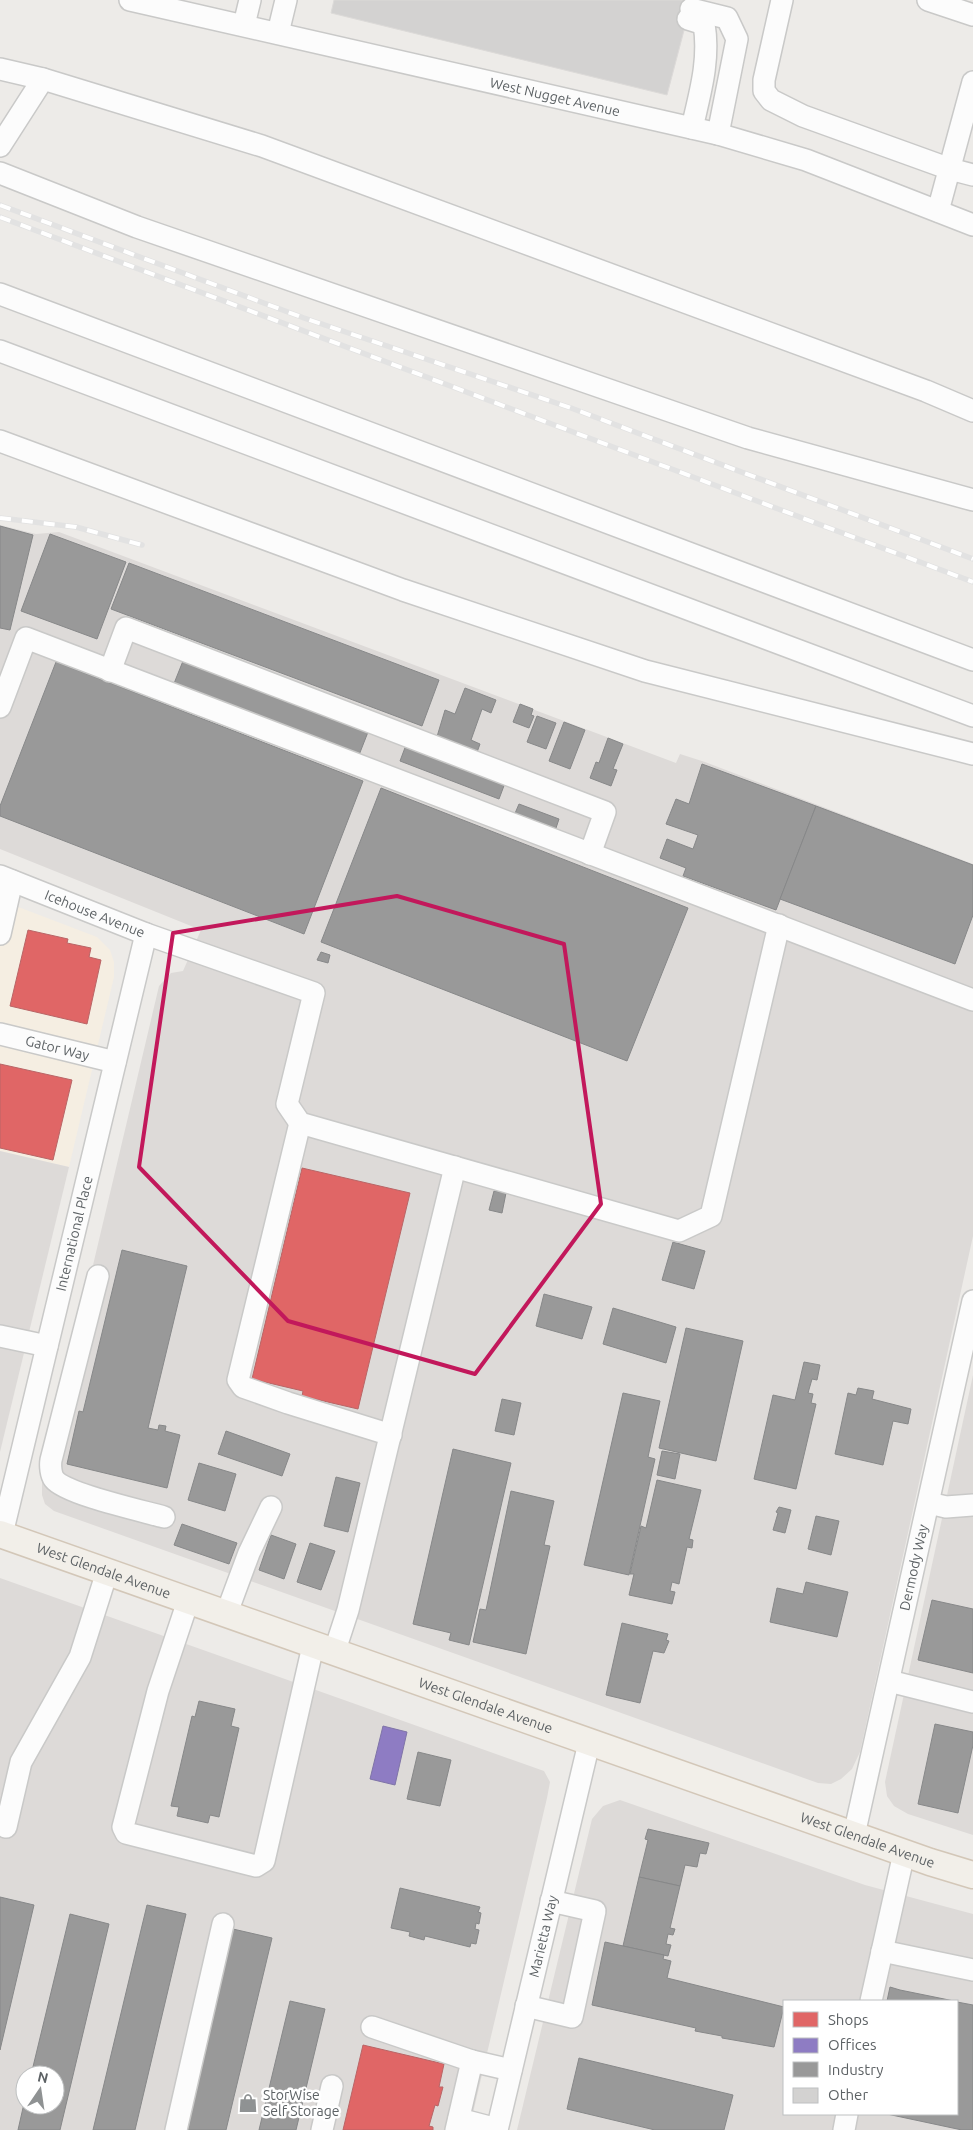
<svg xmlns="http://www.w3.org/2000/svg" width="973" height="2130" viewBox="0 0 973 2130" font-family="Ubuntu,sans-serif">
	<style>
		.commercial { fill: #f5eee2 }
		.industrial { fill: #dddad8; fill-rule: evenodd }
		.shops { fill: #e06666; stroke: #b96566 }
		.offices { fill: #8e7cc3; stroke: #7f74a7 }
		.industry { fill: #999; stroke: #878889 }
		.building { fill: #d3d2d1; stroke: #dcdad8 }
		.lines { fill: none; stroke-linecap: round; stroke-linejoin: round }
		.minor-casing { stroke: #c9c9c8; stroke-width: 24 }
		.major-casing { stroke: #d3c7b8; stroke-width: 29 }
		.minor { stroke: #fcfcfc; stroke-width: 21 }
		.major { stroke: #f2efe9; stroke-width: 26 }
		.rail-casing { stroke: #e2e2e2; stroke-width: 5.5 }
		.rail { stroke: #fff; stroke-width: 4; stroke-dasharray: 11; stroke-linecap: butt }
		.marked { fill: none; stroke: #c2185b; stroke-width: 4; stroke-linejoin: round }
		.labels { text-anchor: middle; stroke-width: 5; stroke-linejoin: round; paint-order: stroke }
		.street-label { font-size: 14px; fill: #5d6265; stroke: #fff }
		.poi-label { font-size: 14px; fill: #5d6265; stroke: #fff; text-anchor: start }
	</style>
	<rect width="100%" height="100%" fill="#edebe8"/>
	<path class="commercial" d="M0,900L97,937L110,950L114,962V977L69,1167L0,1151Z"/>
	<g class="industrial">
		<path d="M0,525L36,534L59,532L676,763L680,754L705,762L973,864V1236L860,1752L852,1769L841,1779L831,1784L818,1783L54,1511L45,1504L42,1495V1481L159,986L171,973L183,971L201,930L0,849Z"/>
		<path d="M0,1151L69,1167L0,1452Z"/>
		<path d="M973,1375V1835L908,1814L894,1806L887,1796L885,1782Z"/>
		<path d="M0,1578L544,1771L550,1782L547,1798L469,2130H0ZM25,2075H55V2105H25Z"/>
		<path d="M620,1800L865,1885L973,1914V2130H517L592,1819L603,1806ZM784,2001H957V2114H784Z"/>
	</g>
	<g class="shops">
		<path d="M28,930L68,939L67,943L91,948L89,957L101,960L87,1024L10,1006Z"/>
		<path d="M0,1064L72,1080L53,1160L0,1148Z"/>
		<path d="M302,1168L410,1193L358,1409L302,1396L303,1391L252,1379Z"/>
		<path d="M363,2045L444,2064L439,2087H443L438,2106L435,2105L429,2126L433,2127V2130H343Z"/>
	</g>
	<path class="offices" d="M383,1726L407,1732L395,1785L370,1779Z"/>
	<g class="industry">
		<path d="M0,526L33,535L10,630L0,628Z"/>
		<path d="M50,534L126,562L97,639L21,611Z"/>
		<path d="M129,563L439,680L422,726L111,609Z"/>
		<path d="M183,661L368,732L359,755L173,686Z"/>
		<path d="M56,662L363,781L304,934L0,816V806Z"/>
		<path d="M465,688L496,700L491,713L482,709L471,740L480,744L476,755L436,740L445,710L455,714Z"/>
		<path d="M520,704L533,709L531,715L534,716L529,728L513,722Z"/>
		<path d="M537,716L556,723L546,749L527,742Z"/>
		<path d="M564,722L585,730L570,769L549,761Z"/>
		<path d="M608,738L623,744L613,769L617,770L611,786L590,778L596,762L599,763Z"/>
		<path d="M406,745L505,783L499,799L400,761Z"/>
		<path d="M702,764L816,806L776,910L683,876L686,868L660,858L667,839L693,849L698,835L666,824L676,799L689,804Z"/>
		<path d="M381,788L688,908L627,1061L321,942Z"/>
		<path d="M519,804L559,819L554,834L513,818Z"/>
		<path d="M816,806L973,865V915L955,964L780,899Z"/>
		<path d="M321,952L330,955L328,963L317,960Z"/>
		<path d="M494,1191L506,1193L502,1213L489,1210Z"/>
		<path d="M673,1242L705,1251L694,1289L662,1280Z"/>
		<path d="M122,1250L187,1266L148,1428L158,1430L159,1425L166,1426L165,1431L180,1435L167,1488L67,1464L79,1411L83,1412Z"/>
		<path d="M544,1294L592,1307L582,1339L536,1326Z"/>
		<path d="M613,1308L676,1327L666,1363L603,1344Z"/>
		<path d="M686,1328L743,1341L716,1461L659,1448Z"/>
		<path d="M804,1362L820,1365L817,1380L812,1379L808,1393L813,1394L811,1403L816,1404L796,1489L754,1479L773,1395L795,1400Z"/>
		<path d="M858,1388L874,1391L872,1399L911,1409L908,1424L893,1421L883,1465L835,1454L848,1393L856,1395Z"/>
		<path d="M623,1393L660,1401L648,1457L655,1459L629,1575L584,1565Z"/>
		<path d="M502,1399L521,1403L514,1435L495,1431Z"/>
		<path d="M226,1431L290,1454L282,1476L218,1454Z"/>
		<path d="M453,1449L511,1463L469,1645L449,1640L451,1633L413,1624Z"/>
		<path d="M662,1451L680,1454L675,1479L657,1475Z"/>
		<path d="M199,1463L236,1474L225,1511L188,1500Z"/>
		<path d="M336,1477L360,1483L348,1532L324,1526Z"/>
		<path d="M657,1480L701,1490L689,1539L693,1540L692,1548L687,1547L679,1584L672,1582L670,1591L675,1592L672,1604L629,1595L634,1574H630L641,1526L646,1528Z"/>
		<path d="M511,1491L554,1501L544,1545L550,1546L526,1654L473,1642L480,1609L486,1610Z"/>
		<path d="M779,1507L791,1510L785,1533L773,1530L778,1513L776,1512Z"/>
		<path d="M816,1516L839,1521L831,1555L808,1549Z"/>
		<path d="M182,1524L237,1543L229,1564L174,1545Z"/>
		<path d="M271,1535L296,1544L284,1579L259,1570Z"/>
		<path d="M310,1543L335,1551L321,1590L297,1582Z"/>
		<path d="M806,1582L848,1592L837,1637L770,1622L777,1588L803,1594Z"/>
		<path d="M932,1600L973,1609V1673L918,1660Z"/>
		<path d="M622,1623L668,1634L666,1640L669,1641L664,1653L653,1651L640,1703L606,1695Z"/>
		<path d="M199,1701L235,1709L231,1726L239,1728L219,1817L210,1815L208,1823L177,1816L179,1807L171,1806L192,1716L195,1717Z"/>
		<path d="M935,1724L973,1732V1745L958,1813L918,1804Z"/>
		<path d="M418,1752L451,1760L440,1806L407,1799Z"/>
		<path d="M648,1829L709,1843L706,1854L700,1853L697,1867L685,1865L680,1886L639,1877L648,1840L645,1839Z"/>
		<path d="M639,1877L680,1886L670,1928L675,1929L673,1935L668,1934L666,1944L671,1945L668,1956L623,1946Z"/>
		<path d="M400,1888L480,1907L478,1912L481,1913L479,1924L476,1923L475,1929L479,1930L476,1944L471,1943L470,1947L425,1936L424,1940L409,1936L410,1932L391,1928Z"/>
		<path d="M0,1897L34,1905L0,2050Z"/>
		<path d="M147,1905L186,1914L135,2130H93Z"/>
		<path d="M70,1914L109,1924L60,2130H18L25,2099V2105H55V2075H31Z"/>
		<path d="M233,1929L272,1938L226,2130H185Z"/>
		<path d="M605,1942L664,1955L663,1959L671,1961L667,1978L784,2007L774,2047L722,2038V2036L695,2031L696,2028L592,2005Z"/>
		<path d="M890,1987L900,1990L954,2001H887Z"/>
		<path d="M290,2001L325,2009L296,2130H259Z"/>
		<path d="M957,2002L973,2005V2130H962L887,2114H957Z"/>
		<path d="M579,2058L733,2095L724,2130H655L567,2109Z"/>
	</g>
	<path class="building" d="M334,0H692L667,95L331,13Z"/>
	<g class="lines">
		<g class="minor-casing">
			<g id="minor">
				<path id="s1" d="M130,0L718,134L806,160L973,225"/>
				<path d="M782,0L764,80V91L771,100L803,116L950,169L973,175"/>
				<path d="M928,0L973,15"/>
				<path d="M691,9L727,18L737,39L718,134"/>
				<path d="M688,19L704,24C710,60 700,93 692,128"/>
				<path d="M244,25L250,0"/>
				<path d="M278,33L286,0"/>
				<path d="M0,69L43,79L262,146L926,391L973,411"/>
				<path d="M0,146L43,79"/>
				<path d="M0,173L137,227L748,438L973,500"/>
				<path d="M938,211L973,82"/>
				<path d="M0,294L973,660"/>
				<path d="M0,351L973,716"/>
				<path d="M0,441L403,590L645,671L973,754"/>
				<path d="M110,671L126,628L605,812L590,854"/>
				<path d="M0,707L26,638L973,1000"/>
				<path id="s2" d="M0,876L146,934L314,993L287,1104L300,1123L679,1231L711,1216L779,925"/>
				<path d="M0,934L12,881"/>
				<path id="s3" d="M0,1034L115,1062"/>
				<path d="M300,1123L238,1380L243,1387L288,1403L391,1435"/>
				<path d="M98,1276L51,1460C50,1466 51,1475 54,1479C65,1494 143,1511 164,1517"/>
				<path d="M0,1336L47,1346"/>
				<path d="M929,1503L946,1507L973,1505"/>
				<path id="s4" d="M2,1534L146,934"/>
				<path d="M188,1601L158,1691L123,1827L126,1833L256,1866L264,1861L313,1646"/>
				<path d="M226,1615L249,1553L271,1507"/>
				<path d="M334,1653L348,1610L455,1167"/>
				<path d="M889,1681L973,1702"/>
				<path d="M6,1827L21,1762L80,1657L107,1572"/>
				<path id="s5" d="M854,1835L973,1301"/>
				<path d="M882,1951L973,1970"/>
				<path d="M871,2001L904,1853"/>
				<path d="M526,2006L572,2017L595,1911L551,1901"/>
				<path d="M372,2027L472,2061L456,2130"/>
				<path d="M472,2061L511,2070"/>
				<path d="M459,2119L497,2129"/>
				<path d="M176,2130L223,1924"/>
				<path d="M322,2130L332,2086"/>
				<path id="s6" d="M497,2130L589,1743"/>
				<path d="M844,2130L847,2114"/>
			</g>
		</g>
		<g class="major-casing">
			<g id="major">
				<path id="s7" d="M0,1534L930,1862L973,1875"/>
			</g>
		</g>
		<use href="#minor" class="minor"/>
		<use href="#major" class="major"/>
		<g class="rail-casing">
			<g id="rail">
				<path d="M0,205L304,318L571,408L973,559"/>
				<path d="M0,217L973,582"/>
				<path d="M0,518L76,527L142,545"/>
			</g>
		</g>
		<use href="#rail" class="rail"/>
	</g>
	<path class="marked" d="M397,896L564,944L601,1204L475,1374L288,1321L139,1167L173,933Z"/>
	<defs>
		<g id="shop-bare" transform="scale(1.5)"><path d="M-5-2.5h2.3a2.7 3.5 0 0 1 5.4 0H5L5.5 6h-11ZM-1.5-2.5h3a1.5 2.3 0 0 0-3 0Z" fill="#8f9293" stroke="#fff" stroke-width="2.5" paint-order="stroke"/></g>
	</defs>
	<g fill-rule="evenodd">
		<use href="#shop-bare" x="248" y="2103"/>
	</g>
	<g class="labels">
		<g class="street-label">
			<text dy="5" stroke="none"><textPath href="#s1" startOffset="436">West Nugget Avenue</textPath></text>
			<text dy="5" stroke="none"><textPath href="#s2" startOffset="102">Icehouse Avenue</textPath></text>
			<text dy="5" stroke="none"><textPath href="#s3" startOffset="59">Gator Way</textPath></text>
			<text dy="5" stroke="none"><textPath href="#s4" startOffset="309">International Place</textPath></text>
			<text dy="5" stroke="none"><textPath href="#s5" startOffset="274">Dermody Way</textPath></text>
			<text dy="5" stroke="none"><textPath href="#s7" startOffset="110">West Glendale Avenue</textPath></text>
			<text dy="5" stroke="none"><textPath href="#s7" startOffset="515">West Glendale Avenue</textPath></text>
			<text dy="5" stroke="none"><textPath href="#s7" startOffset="920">West Glendale Avenue</textPath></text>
			<text dy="5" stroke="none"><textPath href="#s6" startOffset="199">Marietta Way</textPath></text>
		</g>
		<g class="poi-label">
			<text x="263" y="2100">StorWise<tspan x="263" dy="16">Self Storage</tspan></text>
		</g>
	</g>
	<rect x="783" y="2000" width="175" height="115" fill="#ffffff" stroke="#bec0c1"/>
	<rect x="793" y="2012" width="25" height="15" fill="#e06666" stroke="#bec0c1"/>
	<text x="828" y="2025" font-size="15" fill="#5d6265">Shops</text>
	<rect x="793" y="2038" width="25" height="15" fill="#8e7cc3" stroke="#bec0c1"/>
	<text x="828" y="2050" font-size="15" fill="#5d6265">Offices</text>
	<rect x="793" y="2062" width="25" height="15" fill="#999999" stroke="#bec0c1"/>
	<text x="828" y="2075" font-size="15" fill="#5d6265">Industry</text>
	<rect x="793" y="2088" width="25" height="15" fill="#d3d2d1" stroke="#bec0c1"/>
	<text x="828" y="2100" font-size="15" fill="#5d6265">Other</text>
	<g transform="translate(40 2090) rotate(13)"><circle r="24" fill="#ffffff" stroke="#bec0c1"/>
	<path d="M0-4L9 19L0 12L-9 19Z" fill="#8f9293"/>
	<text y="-8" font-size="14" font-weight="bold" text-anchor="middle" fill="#5d6265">N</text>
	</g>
</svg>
